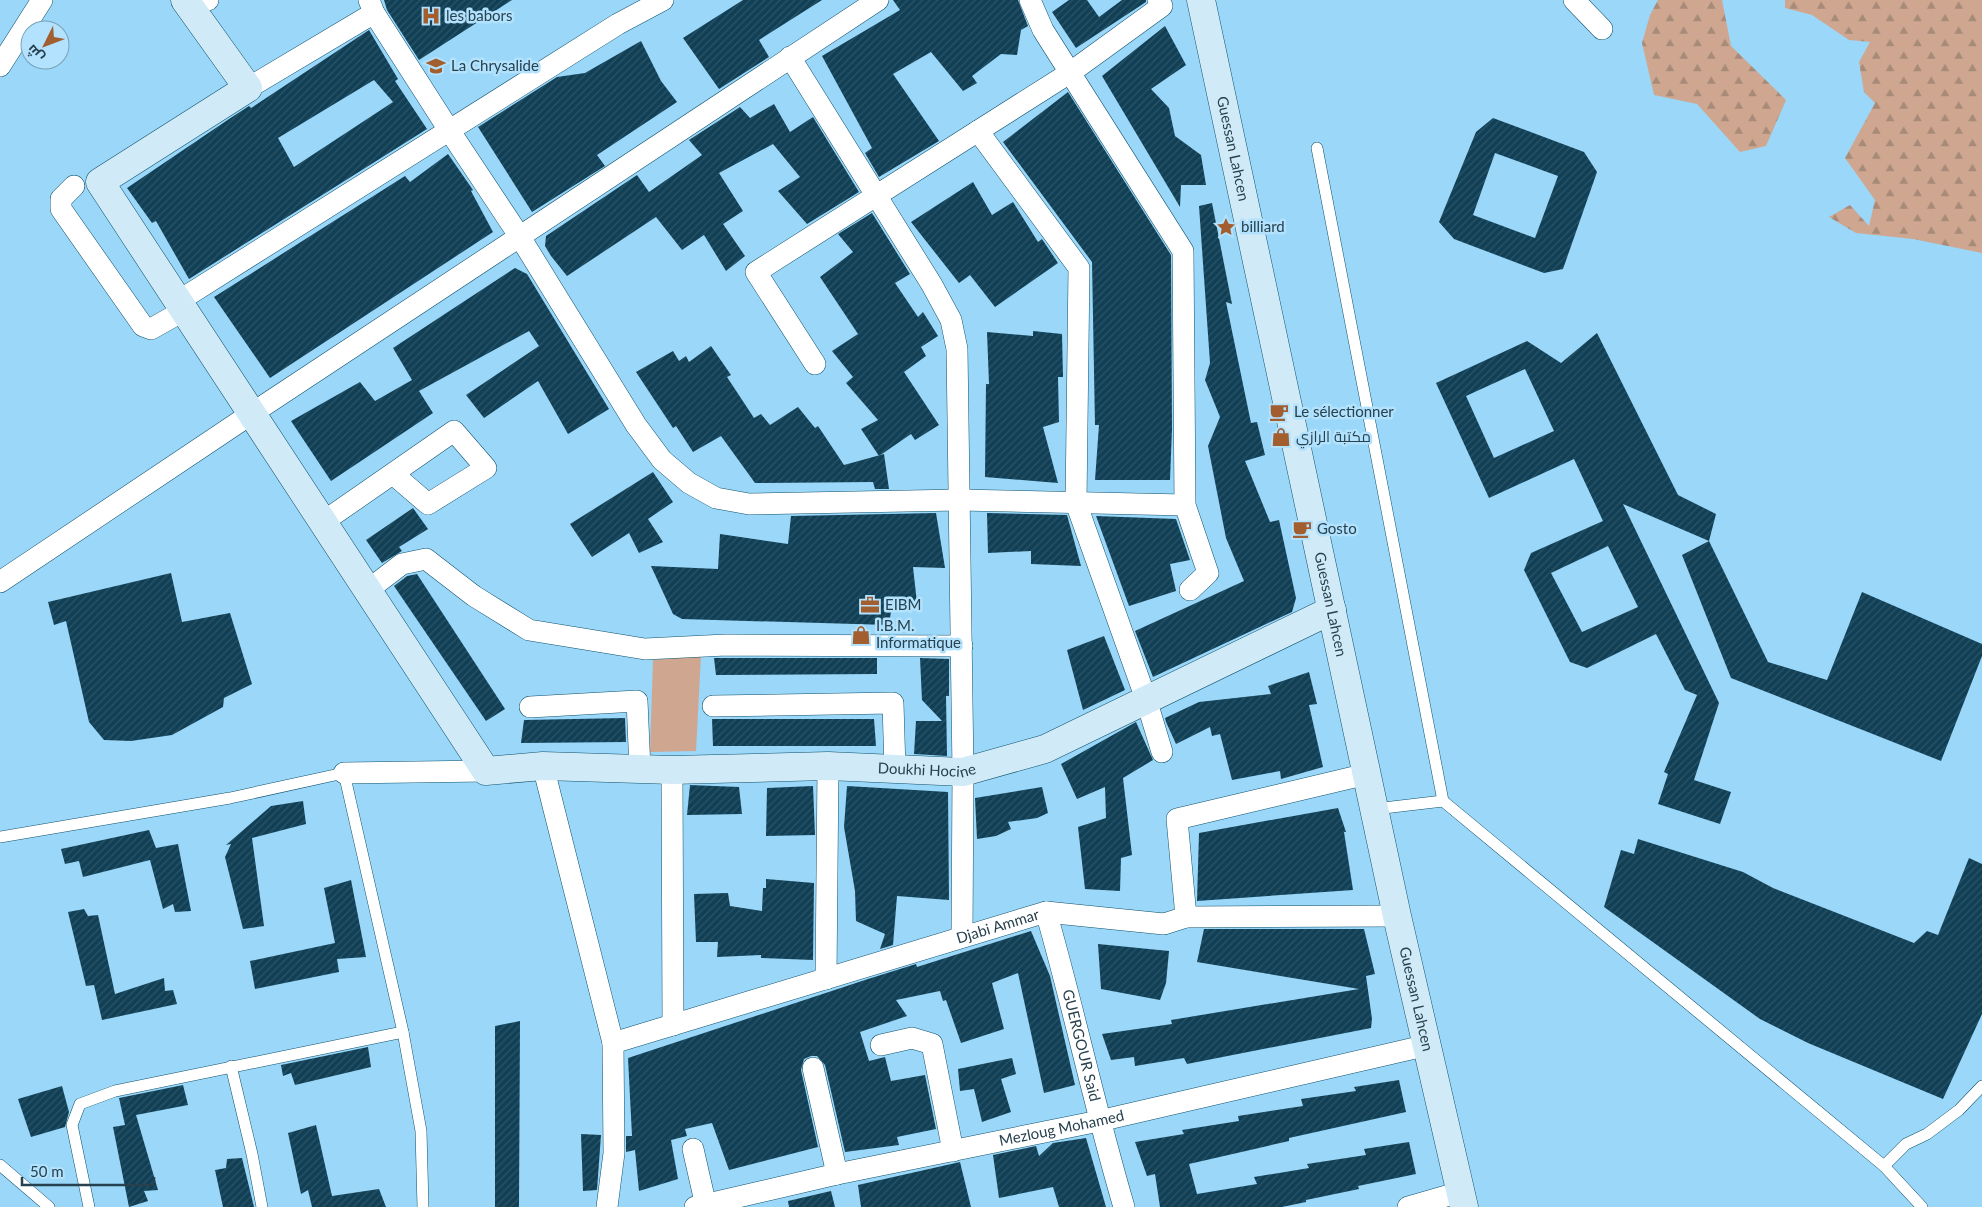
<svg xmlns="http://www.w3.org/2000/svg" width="1982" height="1207" viewBox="0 0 1982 1207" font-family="Lato,Cairo,sans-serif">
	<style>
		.forest { fill: url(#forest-firs) }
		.park { fill: #cfa790 }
		.building { fill: url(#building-hatch); fill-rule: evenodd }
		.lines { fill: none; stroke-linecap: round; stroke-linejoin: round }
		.lane-casing { stroke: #10526e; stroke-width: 12 }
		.street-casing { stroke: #10526e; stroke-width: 22 }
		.secondary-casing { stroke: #10526e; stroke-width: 29 }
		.lane { stroke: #fff; stroke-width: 11 }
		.street { stroke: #fff; stroke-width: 21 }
		.secondary { stroke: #d1eaf7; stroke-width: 28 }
		.labels { text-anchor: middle; stroke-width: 5; stroke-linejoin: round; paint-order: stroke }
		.poi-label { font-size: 15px; fill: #27414e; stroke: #b2e2fd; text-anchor: start }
		.street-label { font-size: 15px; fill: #27414e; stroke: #b2e2fd }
	</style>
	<defs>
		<pattern id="forest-firs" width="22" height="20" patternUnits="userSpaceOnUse" patternTransform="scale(1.25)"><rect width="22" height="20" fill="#cfa790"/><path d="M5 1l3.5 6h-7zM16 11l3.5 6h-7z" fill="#a88a78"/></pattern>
		<pattern id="building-hatch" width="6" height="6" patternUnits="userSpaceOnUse" patternTransform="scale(1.25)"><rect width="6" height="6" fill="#114056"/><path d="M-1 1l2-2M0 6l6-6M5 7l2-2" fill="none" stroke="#2b5467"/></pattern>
	</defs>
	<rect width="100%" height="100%" fill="#9ad7f8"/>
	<g class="forest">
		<path d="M1658,0H1722L1731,46L1786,100L1766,146L1740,152L1697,104L1654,95L1642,43L1650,15Z"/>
		<path d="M1785,0H1982V253L1913,239L1856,233L1829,217L1850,205L1869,226L1875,200L1845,158L1875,103L1864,92L1859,62L1870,42L1849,40L1812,15L1785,8Z"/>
	</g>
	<path class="park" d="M701,655L696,751L650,752L653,660Z"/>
	<g class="building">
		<path d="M384,0H512L419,60L387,10Z"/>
		<path d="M743,0H822L759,40L769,57L719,89L683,38Z"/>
		<path d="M893,0H1018L1028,26L1021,30L1017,55L1001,54L972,76L977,83L963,91L931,52L893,74L939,141L879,177L865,153L872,148L822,56L900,10Z"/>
		<path d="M1069,0H1087L1099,17L1122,0H1146V2L1076,48L1052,12Z"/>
		<path d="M1165,26L1186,65L1151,89L1169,108L1175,136L1201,155L1206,185H1181L1180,207L1102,76Z"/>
		<path d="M369,30L398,79L395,81L427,129L189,279L156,221L152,223L127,188L232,117L249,106L251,108ZM374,80L393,102L294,167L278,138Z"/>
		<path d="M641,41L661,81L677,102L597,155L605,166L532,212L478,127L557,77L585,73Z"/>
		<path d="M1068,92L1171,255L1172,429L1170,480H1095L1099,425H1095L1092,262L1003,142Z"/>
		<path d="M774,104L790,132L813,117L859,192L807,224L778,191L800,177L773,144L719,173L743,211L723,224L745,256L726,271L704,235L682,250L656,217L567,276L551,256L545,246L546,236L637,175L649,192L702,155L689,140L740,107L750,118Z"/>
		<path d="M1493,118L1584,152L1597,172L1563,269L1544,273L1454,239L1439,222L1476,132ZM1495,153L1558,176L1535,238L1473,215Z"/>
		<path d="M448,154L473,190L471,191L493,232L270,378L214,297L405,176L410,182Z"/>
		<path d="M973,182L992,215L1013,202L1038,242L1042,239L1058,263L995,307L970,275L959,283L911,222Z"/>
		<path d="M1212,203L1232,304L1226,302L1251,423L1257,422L1265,455L1245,461L1270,522L1279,520L1296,598L1292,612L1153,677L1135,631L1244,581L1226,538L1208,446L1220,417L1205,380L1210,363L1199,206Z"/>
		<path d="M872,213L910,274L895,283L918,317L923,312L938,336L921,347L926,356L904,372L939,425L915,440L911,434L879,456L861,429L878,420L846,383L853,377L832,351L858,334L820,277L853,252L838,234Z"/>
		<path d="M515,268L527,274L609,409L568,434L538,381L484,418L466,395L539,346L529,331L419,391L433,413L331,481L291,421L360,382L375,401L412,380L393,348Z"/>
		<path d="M1033,331L1062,334L1063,377H1058L1059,422L1043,427L1058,483L985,477L986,384H989L987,332L1033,336Z"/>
		<path d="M1597,333L1678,495L1716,514L1709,541L1623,504L1719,703L1694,780L1731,792L1720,824L1658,804L1668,774L1664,772L1697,695L1685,690L1656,634L1587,668L1570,662L1524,570L1531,553L1603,521L1574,459L1489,498L1436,383L1527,341L1561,363ZM1525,369L1554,431L1494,458L1466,396ZM1608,546L1638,607L1582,632L1551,573Z"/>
		<path d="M711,346L731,375L727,377L754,418L761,414L770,425L798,407L815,428L818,426L844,465L884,454L889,489H875L873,482L755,483L721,436L693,452L676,426L673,428L636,372L673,351L679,361L686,356L689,362Z"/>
		<path d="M653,472L673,502L648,519L663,542L639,553L629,533L592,557L570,524Z"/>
		<path d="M413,508L428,529L399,547L402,551L382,563L366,540Z"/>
		<path d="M936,513L945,568L913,567L917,603L893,598L889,625L682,619L673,614L651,566L718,569L720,534L788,544L791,516Z"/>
		<path d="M987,513L1067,515L1081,566L1031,564V551L988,553Z"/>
		<path d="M1096,516L1176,519L1190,560L1170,564L1176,591L1129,606Z"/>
		<path d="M1709,541L1768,662L1827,680L1862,592L1982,644V656L1941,761L1731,678L1682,555Z"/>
		<path d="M171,573L182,622L230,613L252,684L224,698L223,707L172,735L131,741L104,740L89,722L66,621L54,625L48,602Z"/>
		<path d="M417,574L505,709L486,721L394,586L407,576Z"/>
		<path d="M1104,636L1125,690L1083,710L1067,650Z"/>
		<path d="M714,658H877V674L716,675Z"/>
		<path d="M920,658L949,659V696H946L947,756L914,754L916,721H942L922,700Z"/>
		<path d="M1309,672L1317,704L1309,705L1323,767L1281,779L1280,771L1232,780L1220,734L1212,736L1210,727L1176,744L1166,722L1165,718L1199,702L1271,694L1268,686Z"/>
		<path d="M625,718L626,742L521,743L524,720Z"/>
		<path d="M712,719H874L876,746H713Z"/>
		<path d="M1136,722L1153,760L1123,778L1132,855L1121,858L1120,891L1085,889L1078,827L1106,818L1105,787L1077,799L1061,764Z"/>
		<path d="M690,785L739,787L742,814L687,815Z"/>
		<path d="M813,786L815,835L766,836L767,788Z"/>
		<path d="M847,786L948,792L949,900L897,896L893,945L880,949L885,934L856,921L855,891L844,827Z"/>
		<path d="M1042,787L1048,813L1037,818L1008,822L1011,829L996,836L977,839L975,798Z"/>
		<path d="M303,801L306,824L252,838L264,926L243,929L225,857L231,844L226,845L271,806Z"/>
		<path d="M1338,808L1346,832H1344L1353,890L1197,901L1199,833Z"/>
		<path d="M149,830L156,848L178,844L191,911L175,912L173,904L163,909L150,860L83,877L79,861L65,864L61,849Z"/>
		<path d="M1638,839L1743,872L1773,888L1914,943L1927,931L1938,935L1969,858L1982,864V1014L1943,1099L1808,1043L1760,1019L1604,907L1621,850L1634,854Z"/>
		<path d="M766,879L814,883L813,960L761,958V955L717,957L718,942H696L694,894L728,893L730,906L762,911L763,888H766Z"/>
		<path d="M351,880L366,957L337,959L339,972L255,989L250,961L335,943L324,888Z"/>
		<path d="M84,909L88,916L98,915L115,994L164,978L165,991L173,990L177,1004L102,1020L94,985L86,986L68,912Z"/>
		<path d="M1204,929H1364L1375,974L1366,976L1372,1019L1371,1028L1187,1064L1184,1058L1135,1066L1134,1057L1111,1060L1102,1034L1172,1024L1171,1020L1359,989L1197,962Z"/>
		<path d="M1031,931L1050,976L1075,1085L1044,1093L1018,973L992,983L1004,1029L961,1043L946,1000L943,1001L940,991L896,1000L907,1016L860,1032L869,1061L885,1057L891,1081L925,1075L936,1129L897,1137L899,1145L845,1152L825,1065L817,1056H811L804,1059L801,1070L818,1147L729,1170L712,1123L685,1129L687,1136L671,1140L678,1179L639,1191L635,1150L626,1152V1136H632L628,1058L868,979L916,964L917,967Z"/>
		<path d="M1098,944L1169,951L1166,983L1160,1000L1101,989Z"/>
		<path d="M520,1021L519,1207H495V1026Z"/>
		<path d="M368,1047L371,1067L295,1085L291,1073L283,1076L281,1065Z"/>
		<path d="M1012,1058L1016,1074L1001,1079L1011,1112L982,1122L974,1089L960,1091L958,1069Z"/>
		<path d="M1399,1080L1406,1112L1289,1138V1141L1189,1164L1197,1194L1257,1184L1254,1177L1309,1168L1307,1164L1366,1155L1364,1149L1409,1142L1416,1174L1358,1186L1359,1189L1306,1200V1202L1282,1207H1160L1155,1174L1147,1176L1135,1142L1184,1134L1182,1130L1239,1121L1238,1116L1303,1106L1301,1099L1356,1091L1354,1087Z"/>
		<path d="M183,1085L188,1105L136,1115L158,1190L144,1191L148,1201L129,1207L113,1127L125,1125L119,1098Z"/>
		<path d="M62,1086L69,1112L65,1127L31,1137L18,1099Z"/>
		<path d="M316,1125L332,1196L379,1189L386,1207H312L308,1190L301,1194L288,1133Z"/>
		<path d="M581,1134L601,1135L597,1190L583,1191Z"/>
		<path d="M1086,1138L1106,1207H1059L1053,1187L999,1198L993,1155L1036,1146L1039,1156L1053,1143Z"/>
		<path d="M242,1158L254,1207H223L215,1170L226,1168L227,1159Z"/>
		<path d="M960,1162L971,1207H861L858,1185Z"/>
		<path d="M831,1191L835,1207H789L788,1201Z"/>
	</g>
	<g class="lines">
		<g class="lane-casing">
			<g id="lane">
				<path d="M1317,148L1443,801L1884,1166L1922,1207"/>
				<path d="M1375,809L1443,801"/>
				<path d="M0,837L230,798L344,773L403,1032L421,1131L423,1207"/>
				<path d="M231,1066L252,1154L262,1207"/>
				<path d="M0,1165L49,1207"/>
				<path d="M1884,1166L1906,1144L1927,1134L1959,1110L1982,1086"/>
				<path d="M89,1207L72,1125L80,1104L115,1091L403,1032"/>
			</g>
		</g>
		<g class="street-casing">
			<g id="street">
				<path d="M369,0L374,13L449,130L520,237L636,425L662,460L689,483L716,498L749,504L960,500L1185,505"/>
				<path d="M1030,0L1043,30L1183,251L1185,505L1208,573L1190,590"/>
				<path d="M1574,0L1602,29"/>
				<path d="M189,4L208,0"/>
				<path d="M790,57L932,285L951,320L957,349L963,772L962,937"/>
				<path d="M0,66L42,0"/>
				<path d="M248,88L374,13"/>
				<path d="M978,131L1079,268L1076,503L1146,699L1162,752"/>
				<path d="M74,186L61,199V209L143,326L151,329L183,311"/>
				<path d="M177,302L618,24L663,0"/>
				<path d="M815,364L756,272L1071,72L1162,6L1158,0"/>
				<path d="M323,522L454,431L486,468L428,504L393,474"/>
				<path d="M0,582L251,414L878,0"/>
				<path d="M368,590L402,564L426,559L474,596L529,630L645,649L726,645L962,646"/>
				<path d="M713,706L893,703L895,770"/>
				<path d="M530,707L637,701L640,769"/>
				<path d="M543,766L613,1043L614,1153L607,1207"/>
				<path d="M672,770L673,1025"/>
				<path d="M344,773L486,771"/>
				<path id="s1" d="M1046,912C1074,1009 1095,1109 1124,1207"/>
				<path d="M1186,917L1177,819L1367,774"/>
				<path d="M826,979L828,766"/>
				<path id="s2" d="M613,1043L1046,912L1164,924L1186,917L1397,916"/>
				<path d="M881,1045L912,1038L932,1044L953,1151"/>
				<path d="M813,1068L837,1174"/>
				<path d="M693,1149L706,1206"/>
				<path id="s3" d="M695,1207L837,1174L1099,1121L1428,1045"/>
				<path d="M1408,1207L1460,1192"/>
			</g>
		</g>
		<g class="secondary-casing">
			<g id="secondary">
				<path id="s4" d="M185,0L248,88L100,182L486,771L543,766L672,770L828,766L963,772L1045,749L1332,610"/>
				<path id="s5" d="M1201,0L1397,916L1464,1207"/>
			</g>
		</g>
		<use href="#lane" class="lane"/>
		<use href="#street" class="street"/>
		<use href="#secondary" class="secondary"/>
	</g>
	<defs>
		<g id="hospital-bare" transform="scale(1.5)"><path d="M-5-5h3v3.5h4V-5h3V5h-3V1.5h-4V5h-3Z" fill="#a35e30" stroke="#b2e2fd" stroke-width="2.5" paint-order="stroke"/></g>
		<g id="school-bare" transform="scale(1.5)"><path d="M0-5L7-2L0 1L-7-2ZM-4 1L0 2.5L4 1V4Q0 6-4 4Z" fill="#a35e30" stroke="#b2e2fd" stroke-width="2.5" paint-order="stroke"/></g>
		<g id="sight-bare" transform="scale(1.5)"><path d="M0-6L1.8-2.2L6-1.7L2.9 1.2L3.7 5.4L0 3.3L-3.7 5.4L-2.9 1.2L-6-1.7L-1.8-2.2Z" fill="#a35e30" stroke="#b2e2fd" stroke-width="2.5" paint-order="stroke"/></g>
		<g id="cafe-bare" transform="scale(1.5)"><path d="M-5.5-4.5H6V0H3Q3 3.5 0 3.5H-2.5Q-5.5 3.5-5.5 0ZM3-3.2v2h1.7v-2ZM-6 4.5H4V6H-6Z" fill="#a35e30" stroke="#b2e2fd" stroke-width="2.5" paint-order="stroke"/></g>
		<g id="shop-bare" transform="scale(1.5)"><path d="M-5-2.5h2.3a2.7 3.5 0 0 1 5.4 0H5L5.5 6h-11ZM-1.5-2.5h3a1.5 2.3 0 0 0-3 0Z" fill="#a35e30" stroke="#b2e2fd" stroke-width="2.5" paint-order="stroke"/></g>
		<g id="office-bare" transform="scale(1.5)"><path d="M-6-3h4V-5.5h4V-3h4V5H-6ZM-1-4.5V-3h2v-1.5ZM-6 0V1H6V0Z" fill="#a35e30" stroke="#b2e2fd" stroke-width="2.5" paint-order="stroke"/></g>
	</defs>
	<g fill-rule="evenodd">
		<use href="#hospital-bare" x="431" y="16"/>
		<use href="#school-bare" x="436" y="66"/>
		<use href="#sight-bare" x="1226" y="227"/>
		<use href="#cafe-bare" x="1279" y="412"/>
		<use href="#shop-bare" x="1281" y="437"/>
		<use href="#cafe-bare" x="1302" y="529"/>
		<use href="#office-bare" x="870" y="605"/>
		<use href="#shop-bare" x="861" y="635"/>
	</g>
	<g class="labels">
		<g class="poi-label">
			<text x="446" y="21">les babors</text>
			<text x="451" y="71">La Chrysalide</text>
			<text x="1241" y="232">billiard</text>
			<text x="1294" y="417">Le sélectionner</text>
			<text x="1296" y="442">مكتبة الرازي</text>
			<text x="1317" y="534">Gosto</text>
			<text x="885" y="610">EIBM</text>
			<text x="876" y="631">I.B.M.<tspan x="876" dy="17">Informatique</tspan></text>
		</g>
		<g class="street-label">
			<text dy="5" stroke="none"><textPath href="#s5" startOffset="152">Guessan Lahcen</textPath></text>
			<text dy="5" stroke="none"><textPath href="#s5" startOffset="618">Guessan Lahcen</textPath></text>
			<text dy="5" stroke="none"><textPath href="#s4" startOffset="1429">Doukhi Hocine</textPath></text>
			<text dy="5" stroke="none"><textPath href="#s2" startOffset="402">Djabi Ammar</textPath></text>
			<text dy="5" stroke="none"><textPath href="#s5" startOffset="1022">Guessan Lahcen</textPath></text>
			<text dy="5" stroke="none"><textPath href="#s1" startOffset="138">GUERGOUR Said</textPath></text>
			<text dy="5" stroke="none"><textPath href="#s3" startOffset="375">Mezloug Mohamed</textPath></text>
		</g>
	</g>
	<g transform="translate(45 45) rotate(228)"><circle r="24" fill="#b2e2fd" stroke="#7aa2b7"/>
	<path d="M0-4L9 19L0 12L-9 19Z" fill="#a35e30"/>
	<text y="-8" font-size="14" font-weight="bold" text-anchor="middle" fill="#27414e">ش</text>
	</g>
	<path d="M22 1177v8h132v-8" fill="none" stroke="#27414e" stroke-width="2.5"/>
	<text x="30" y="1177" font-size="15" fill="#27414e" stroke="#b2e2fd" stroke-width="4" paint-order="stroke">50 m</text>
</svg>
